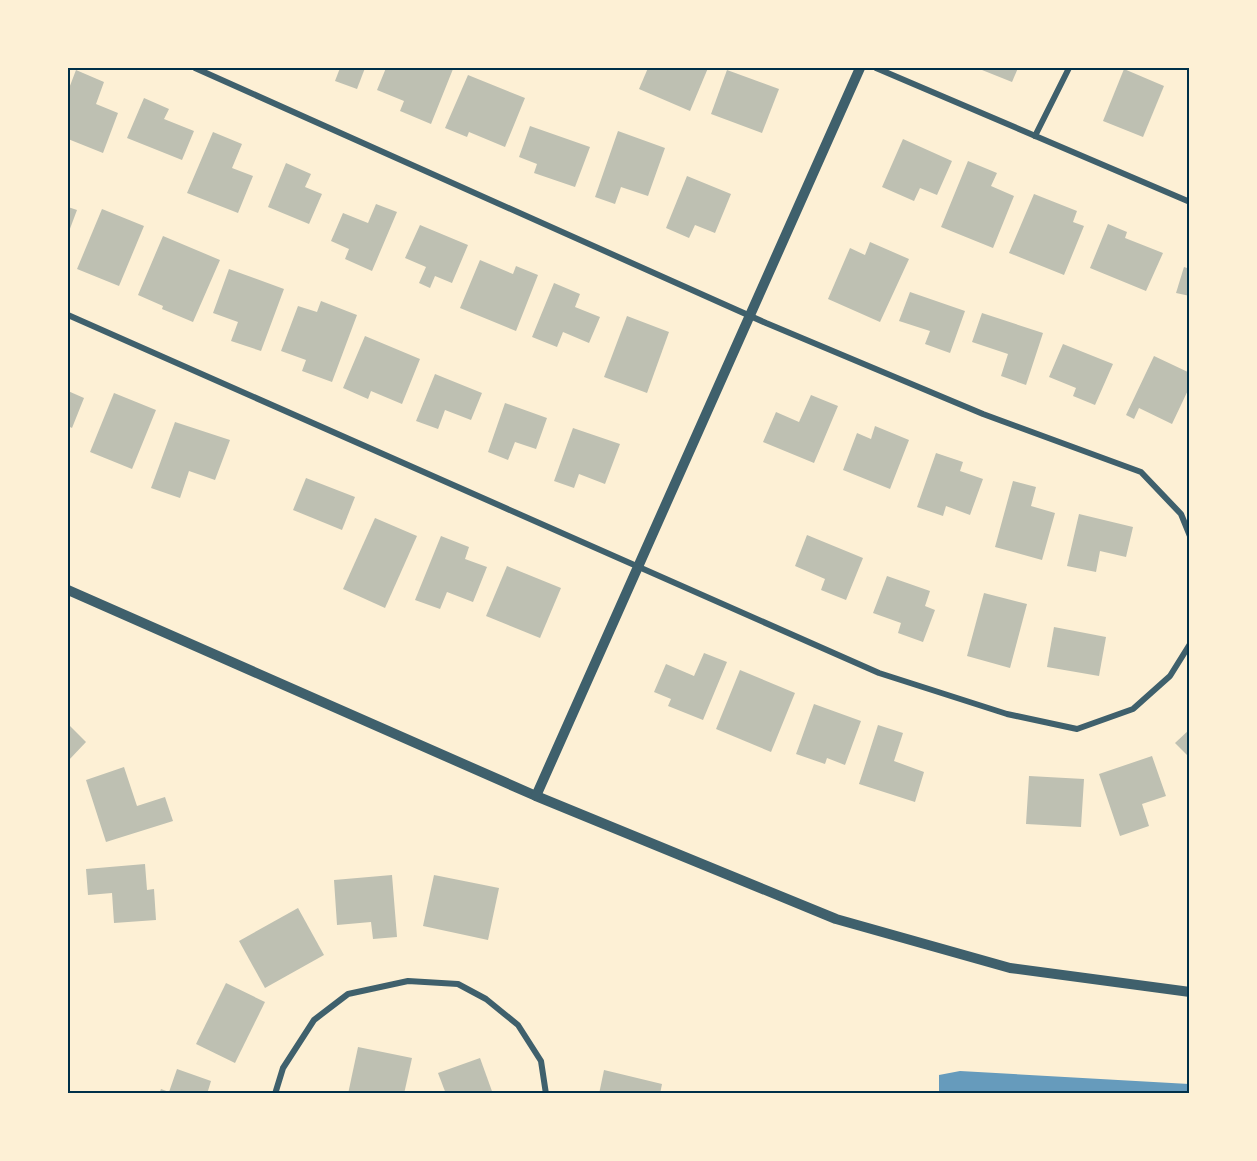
<svg xmlns="http://www.w3.org/2000/svg" width="1257" height="1161" viewBox="0 0 1257 1161" font-family="Karla,sans-serif">
	<style>
		.water { fill: #669bbc }
		.building { fill: #bec0b2 }
		.lines { fill: none; stroke-linecap: round; stroke-linejoin: round }
		.minor { stroke: #3f606c; stroke-width: 6 }
		.tertiary { stroke: #3f606c; stroke-width: 10 }
		.neatline { fill: none; stroke: #003049; stroke-width: 2 }
	</style>
	<rect width="100%" height="100%" fill="#fdf0d5"/>
	<path class="water" d="M960,1071L1189,1084V1093H939V1075Z"/>
	<g class="building">
		<path d="M340,68H365L357,89L335,81Z"/>
		<path d="M386,68L453,69L431,124L400,111L404,101L377,90Z"/>
		<path d="M648,68H708L690,111L639,89Z"/>
		<path d="M977,68H1018L1012,82Z"/>
		<path d="M1124,69L1164,86L1143,137L1103,121Z"/>
		<path d="M76,70L104,82L96,104L118,113L103,153L68,139V91Z"/>
		<path d="M727,70L779,89L762,133L711,114Z"/>
		<path d="M468,75L525,98L505,147L469,132L467,137L445,128Z"/>
		<path d="M144,98L169,109L164,119L194,131L182,160L127,138Z"/>
		<path d="M530,126L590,147L575,187L534,173L537,164L519,157Z"/>
		<path d="M618,131L665,148L648,196L621,187L615,204L595,197Z"/>
		<path d="M213,132L242,144L232,168L253,176L238,213L187,193Z"/>
		<path d="M903,139L952,161L937,195L920,188L914,201L882,187Z"/>
		<path d="M968,161L997,173L991,186L1014,196L993,248L941,227Z"/>
		<path d="M286,163L311,174L305,187L322,194L309,224L268,207Z"/>
		<path d="M687,176L731,194L715,233L695,225L689,238L666,228Z"/>
		<path d="M1034,194L1077,211L1073,222L1084,226L1064,275L1009,253Z"/>
		<path d="M376,204L397,212L372,271L345,259L349,249L331,241L343,213L368,223Z"/>
		<path d="M68,207L77,210L68,234Z"/>
		<path d="M102,209L144,226L119,286L77,269Z"/>
		<path d="M1108,224L1127,232L1125,238L1163,253L1146,291L1090,268Z"/>
		<path d="M420,225L468,245L452,283L435,276L430,288L419,283L426,267L405,258Z"/>
		<path d="M163,236L220,260L193,322L162,309L163,306L138,295Z"/>
		<path d="M870,242L909,259L880,322L828,299L850,248L865,255Z"/>
		<path d="M480,260L513,274L516,266L538,275L516,331L460,308Z"/>
		<path d="M1184,267L1190,269V296L1176,293Z"/>
		<path d="M229,269L284,289L261,351L231,341L238,322L213,313Z"/>
		<path d="M554,283L580,294L575,307L600,317L589,343L563,332L557,347L532,337Z"/>
		<path d="M910,292L965,311L950,353L925,344L930,331L899,321Z"/>
		<path d="M321,301L357,315L332,382L302,371L306,360L281,351L298,306L317,312Z"/>
		<path d="M982,313L1043,333L1026,385L1001,376L1008,354L972,342Z"/>
		<path d="M627,316L669,332L647,393L604,377Z"/>
		<path d="M365,336L420,359L402,404L371,391L368,399L343,388Z"/>
		<path d="M1063,344L1113,364L1095,405L1073,396L1076,388L1049,377Z"/>
		<path d="M1154,356L1190,373V386L1172,424L1139,408L1134,419L1126,415Z"/>
		<path d="M435,374L482,393L471,420L445,410L438,429L416,421Z"/>
		<path d="M68,391L84,398L72,428L68,426Z"/>
		<path d="M114,393L156,410L132,469L90,452Z"/>
		<path d="M811,395L838,406L814,463L763,442L776,412L799,422Z"/>
		<path d="M505,403L547,418L536,449L515,442L508,460L488,452Z"/>
		<path d="M175,422L230,440L215,480L189,471L180,498L151,488Z"/>
		<path d="M875,426L909,440L890,489L843,470L857,433L871,439Z"/>
		<path d="M573,428L620,444L605,484L579,474L574,488L554,481Z"/>
		<path d="M936,453L963,462L960,471L983,479L970,515L946,506L943,516L917,507Z"/>
		<path d="M306,478L355,497L342,530L293,510Z"/>
		<path d="M1013,481L1036,487L1031,506L1055,513L1042,560L995,547Z"/>
		<path d="M1079,514L1133,527L1126,557L1100,551L1096,572L1067,566Z"/>
		<path d="M375,518L417,536L385,608L343,589Z"/>
		<path d="M807,535L863,558L846,600L821,590L825,579L795,566Z"/>
		<path d="M441,536L469,547L465,559L487,567L473,602L447,592L440,609L415,600Z"/>
		<path d="M507,566L561,588L540,638L486,616Z"/>
		<path d="M887,576L930,591L925,606L935,610L923,642L898,633L901,623L873,613Z"/>
		<path d="M984,593L1027,604L1010,668L967,656Z"/>
		<path d="M1054,627L1106,637L1099,676L1047,667Z"/>
		<path d="M704,653L727,662L703,720L668,706L671,699L654,692L666,664L694,676Z"/>
		<path d="M740,670L795,693L771,752L716,729Z"/>
		<path d="M814,704L861,721L845,765L827,758L825,764L796,754Z"/>
		<path d="M68,724L86,742L68,761Z"/>
		<path d="M878,725L903,733L894,761L924,772L915,802L859,784Z"/>
		<path d="M1190,729V758L1175,743Z"/>
		<path d="M1152,756L1166,796L1142,804L1149,826L1120,836L1099,774Z"/>
		<path d="M124,767L137,806L165,797L173,821L106,842L86,780Z"/>
		<path d="M1029,776L1084,779L1081,827L1026,824Z"/>
		<path d="M145,864L147,890L154,889L156,920L114,923L112,893L88,895L86,869Z"/>
		<path d="M392,875L397,937L373,939L371,922L337,925L334,880Z"/>
		<path d="M434,875L499,888L488,940L423,926Z"/>
		<path d="M298,908L324,955L265,988L239,941Z"/>
		<path d="M226,983L265,1002L235,1063L196,1044Z"/>
		<path d="M358,1047L412,1058L404,1094H348Z"/>
		<path d="M480,1058L493,1094H446L438,1073Z"/>
		<path d="M177,1069L211,1081L207,1094H159L161,1089L169,1092Z"/>
		<path d="M604,1070L662,1084L660,1094H599Z"/>
	</g>
	<g class="lines">
		<g class="minor">
			<path d="M195,68L766,323L983,414L1141,472L1181,514L1190,536"/>
			<path d="M876,68L1190,202"/>
			<path d="M1035,136L1069,68"/>
			<path d="M68,315L879,673L1007,714L1077,729L1133,709L1170,676L1190,644"/>
			<path d="M275,1094L283,1068L314,1020L348,994L408,981L458,984L486,999L518,1025L541,1061L546,1094"/>
		</g>
		<g class="tertiary">
			<path d="M68,590L536,796L836,919L1010,968L1190,992"/>
			<path d="M536,796L860,68"/>
		</g>
	</g>
	<rect width="1257" height="1161" fill="none" stroke="#fdf0d5" stroke-width="138"/>
	<rect x="69" y="69" width="1119" height="1023" class="neatline"/>
</svg>
